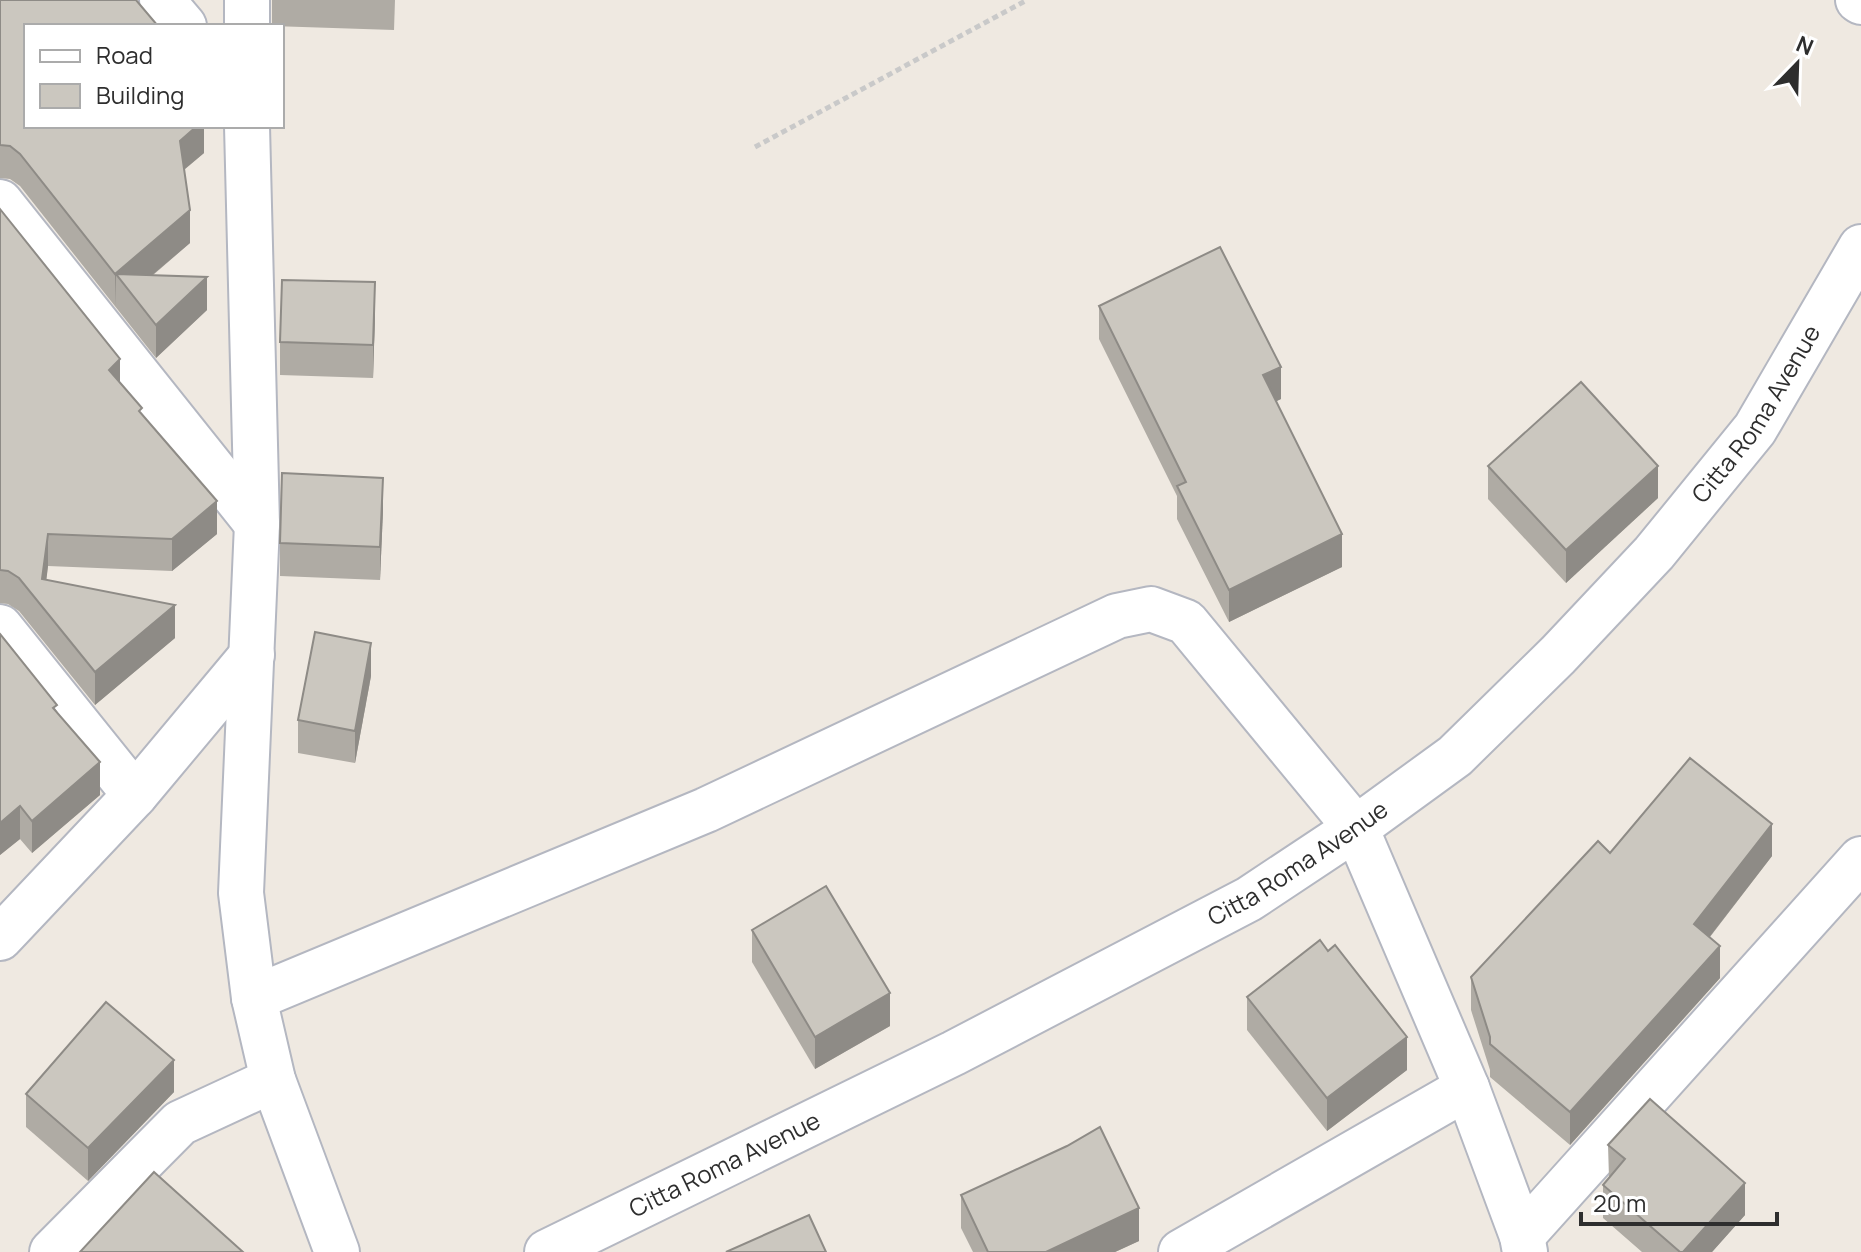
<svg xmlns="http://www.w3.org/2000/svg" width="1861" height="1252" viewBox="0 0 1861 1252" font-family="Manrope,sans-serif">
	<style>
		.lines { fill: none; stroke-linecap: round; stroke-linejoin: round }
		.street-casing { stroke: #b4b7c1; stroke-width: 48 }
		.secondary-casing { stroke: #b4b7c1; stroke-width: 48 }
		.path { stroke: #c9c9c9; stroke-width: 5; stroke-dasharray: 6 4; stroke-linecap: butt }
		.street { stroke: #fff; stroke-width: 44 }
		.secondary { stroke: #fff; stroke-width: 44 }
		.wall { fill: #afaba4 }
		.shaded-wall { fill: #8e8b86 }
		.building { fill: #cbc7bf; stroke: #8e8b86; stroke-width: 2 }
		.labels { text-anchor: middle; stroke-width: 6; stroke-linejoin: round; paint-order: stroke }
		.street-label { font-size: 24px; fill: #2e2e2e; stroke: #fff }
	</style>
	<rect width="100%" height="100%" fill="#efe9e1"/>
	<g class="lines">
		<g class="street-casing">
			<g id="street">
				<path d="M162,0L184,26"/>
				<path d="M1858,0L1861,2"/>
				<path d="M247,26V0"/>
				<path d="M247,126L257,524L241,893L254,998L273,1080L337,1252"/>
				<path d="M0,202L257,524"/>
				<path d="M0,627L135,795"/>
				<path d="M0,938L135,795L252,655"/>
				<path d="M254,998L706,810L1117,616L1151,609L1186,622L1356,828L1467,1088L1522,1236L1525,1252"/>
				<path d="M1522,1236L1861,859"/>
				<path d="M52,1252L180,1123L273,1080"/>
				<path d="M1181,1252L1467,1088"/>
			</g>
		</g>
		<g class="secondary-casing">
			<g id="secondary">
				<path id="s1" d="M547,1252L954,1053L1249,899L1356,828L1455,756L1558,655L1654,553L1755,429L1861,247"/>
			</g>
		</g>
		<path class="path" d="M755,147L1027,0"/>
		<use href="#street" class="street"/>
		<use href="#secondary" class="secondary"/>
	</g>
	<g class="wall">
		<path d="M0,0L204,126V153L184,170L190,243L152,276L207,310L156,358L20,186L10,179L0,178Z"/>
		<path d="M272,0H395L394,30L272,26Z"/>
		<path d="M0,209L142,415L217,534L172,571L48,566L46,580L175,638L95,705L19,611L8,604L0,603Z"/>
		<path d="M1099,306L1281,399L1276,401L1342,567L1229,622L1177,519V496L1099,339Z"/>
		<path d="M375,315L373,378L280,375V342Z"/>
		<path d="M1488,466L1658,498L1566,583L1488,499Z"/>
		<path d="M383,510L380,580L280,576V543Z"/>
		<path d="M0,634L57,711L100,795L32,853L20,839L0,855Z"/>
		<path d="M371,676L355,763L298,753V720Z"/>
		<path d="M1610,853L1772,856L1710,937L1720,978L1570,1145L1490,1077V1070L1471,1010V977Z"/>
		<path d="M752,930L890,1026L815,1069L752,962Z"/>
		<path d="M1328,951L1407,1070L1327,1131L1247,1030V997Z"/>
		<path d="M174,1092L88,1181L26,1127V1094Z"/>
		<path d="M1608,1145L1745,1215L1712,1252H1642L1603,1218V1185L1609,1178Z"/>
		<path d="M961,1195L1139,1241L1115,1252H973L961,1228Z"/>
	</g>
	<g class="shaded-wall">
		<path d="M197,126H204V153L180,173V141Z"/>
		<path d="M190,210V243L131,293L116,274L115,306V274Z"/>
		<path d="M207,277V310L156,358V325Z"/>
		<path d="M375,282V315L373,378V345Z"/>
		<path d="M120,359V392L109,370Z"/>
		<path d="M1281,367V399L1263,408V375Z"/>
		<path d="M1658,466V498L1566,583V550Z"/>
		<path d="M383,478V510L380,580V547Z"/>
		<path d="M217,501V534L172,571V539Z"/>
		<path d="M48,534V566L43,608L42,579Z"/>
		<path d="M1342,534V567L1229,622V590Z"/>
		<path d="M175,605V638L95,705V672Z"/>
		<path d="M371,643V676L355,763V731Z"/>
		<path d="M100,762V795L32,853V821Z"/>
		<path d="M20,806V839L0,855V823Z"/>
		<path d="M1772,824V856L1694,957V924Z"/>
		<path d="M1720,946V978L1570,1145V1112Z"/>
		<path d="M890,993V1026L815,1069V1037Z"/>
		<path d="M1407,1037V1070L1327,1131V1098Z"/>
		<path d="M174,1060V1092L88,1181V1148Z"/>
		<path d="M1745,1183V1215L1712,1252H1683Z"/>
		<path d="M1139,1208V1241L1115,1252H1046Z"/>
	</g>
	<g class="building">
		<path d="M0,0H136L158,26H26V126H197L180,141L190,210L115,274L20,154L10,146L0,145Z"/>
		<path d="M0,209L120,359L109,370L142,408L139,411L217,501L172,539L48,534L42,579L175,605L95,672L19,578L8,571L0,570Z"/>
		<path d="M1220,247L1281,367L1263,375L1342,534L1229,590L1177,486L1186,482L1099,306Z"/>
		<path d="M116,274L207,277L156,325Z"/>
		<path d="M282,280L375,282L373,345L280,342Z"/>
		<path d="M1581,382L1658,466L1566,550L1488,466Z"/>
		<path d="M282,473L383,478L380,547L280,543Z"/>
		<path d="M315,632L371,643L355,731L298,720Z"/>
		<path d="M0,634L57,705L53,708L100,762L32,821L20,806L0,823Z"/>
		<path d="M1690,758L1772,824L1694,924L1720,946L1570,1112L1490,1044V1037L1471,977L1598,841L1610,853Z"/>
		<path d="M826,886L890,993L815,1037L752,930Z"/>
		<path d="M1320,940L1328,951L1335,945L1407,1037L1327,1098L1247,997Z"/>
		<path d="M106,1002L174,1060L88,1148L26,1094Z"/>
		<path d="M1650,1099L1745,1183L1683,1252H1680L1603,1185L1625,1159L1608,1145Z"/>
		<path d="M1100,1127L1139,1208L1046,1252H988L961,1195L1067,1146Z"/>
		<path d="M154,1172L243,1252H80Z"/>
		<path d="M809,1215L826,1252H726Z"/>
	</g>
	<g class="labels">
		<g class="street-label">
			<text dy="8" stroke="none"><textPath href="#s1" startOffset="1494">Citta Roma Avenue</textPath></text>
			<text dy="8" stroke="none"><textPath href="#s1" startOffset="846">Citta Roma Avenue</textPath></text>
			<text dy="8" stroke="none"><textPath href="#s1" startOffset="198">Citta Roma Avenue</textPath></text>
		</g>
	</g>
	<rect x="24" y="24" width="260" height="104" fill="#ffffff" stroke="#ababab" stroke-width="2"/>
	<rect x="40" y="50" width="40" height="12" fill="#ffffff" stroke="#ababab" stroke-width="2"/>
	<text x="96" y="64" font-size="24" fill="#2e2e2e">Road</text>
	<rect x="40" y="84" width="40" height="24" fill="#cbc7bf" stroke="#ababab" stroke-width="2"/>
	<text x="96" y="104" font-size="24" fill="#2e2e2e">Building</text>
	<g transform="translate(1797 64) rotate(23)" stroke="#ffffff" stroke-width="6" paint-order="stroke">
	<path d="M0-6L14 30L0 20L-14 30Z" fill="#2e2e2e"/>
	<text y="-12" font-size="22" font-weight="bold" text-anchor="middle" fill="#2e2e2e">N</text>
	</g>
	<path d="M1581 1212v12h196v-12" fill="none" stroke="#2e2e2e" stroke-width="4"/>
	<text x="1593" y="1212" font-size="24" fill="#2e2e2e" stroke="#ffffff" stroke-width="6" paint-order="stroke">20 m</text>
</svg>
